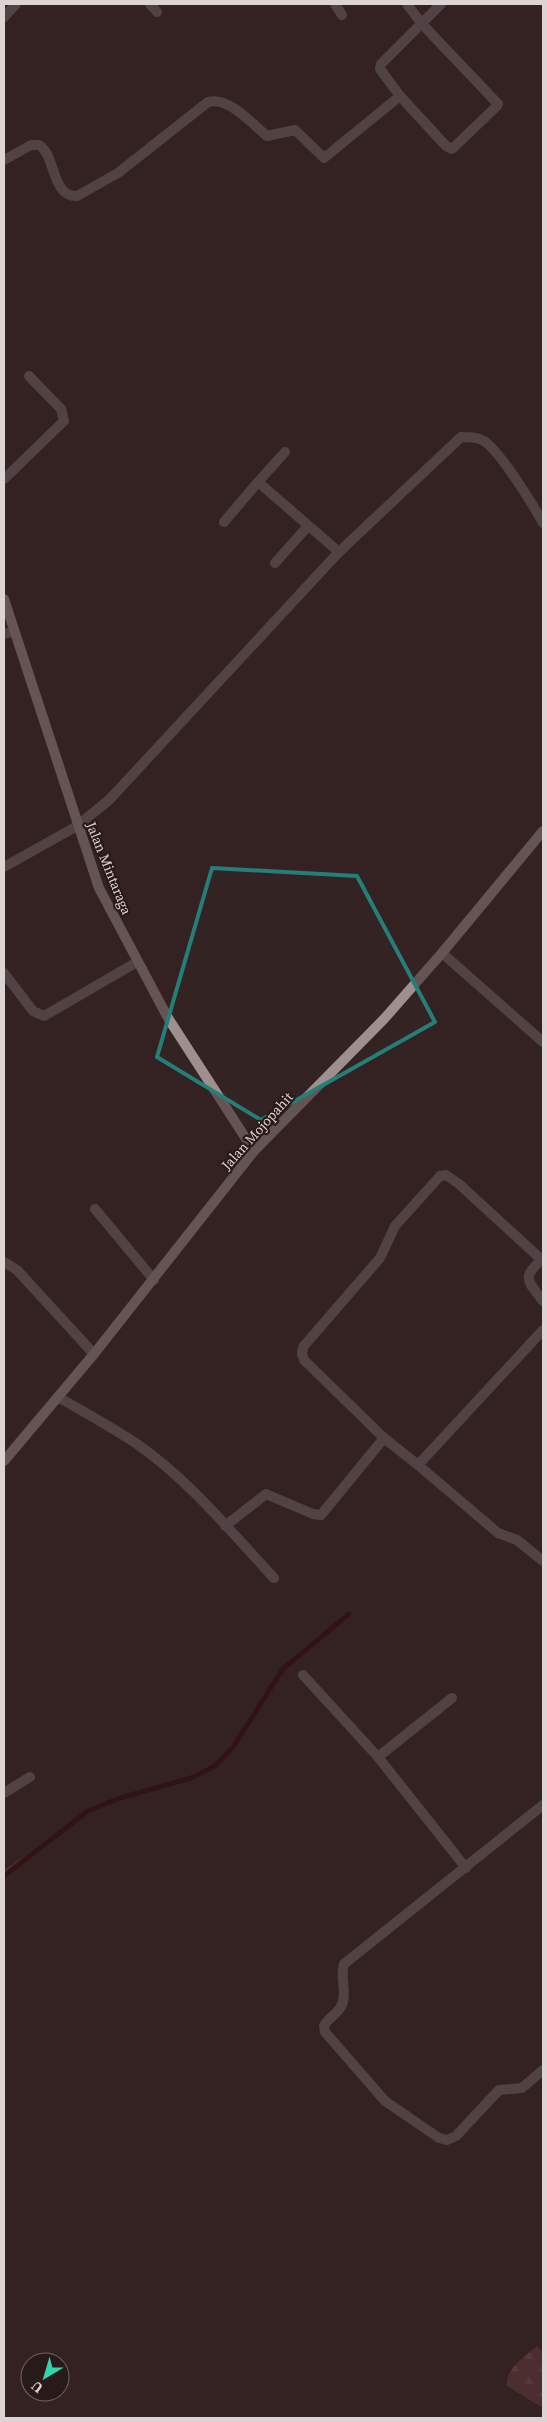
<svg xmlns="http://www.w3.org/2000/svg" width="547" height="2422" viewBox="0 0 547 2422" font-family="'Source Serif 4',serif">
	<style>
		.forest { fill: url(#forest-firs) }
		.wetland { fill: url(#wetland-marsh) }
		.lines { fill: none; stroke-linecap: round; stroke-linejoin: round }
		.stream { stroke: #2f0004; stroke-width: 5 }
		.street { stroke: #736a6a; stroke-width: 10 }
		.secondary { stroke: #9e908f; stroke-width: 10 }
		.marked { fill: none; stroke: #247f78; stroke-width: 4; stroke-linejoin: round }
		.labels { text-anchor: middle; stroke-width: 4.5; stroke-linejoin: round; paint-order: stroke }
		.street-label { font-size: 14px; fill: #ded3d3; stroke: #291a1a }
	</style>
	<defs>
		<pattern id="forest-firs" width="22" height="20" patternUnits="userSpaceOnUse" patternTransform="scale(1.25)"><rect width="22" height="20" fill="#683d3d"/><path d="M5 1l3.5 6h-7zM16 11l3.5 6h-7z" fill="#7d5858"/></pattern>
		<pattern id="wetland-marsh" width="20" height="14" patternUnits="userSpaceOnUse" patternTransform="scale(1.25)"><rect width="20" height="14" fill="#683d3d"/><path d="M1 5h8M5 5V1M11 12h8M15 12V8" fill="none" stroke="#7d5858"/></pattern>
	</defs>
	<rect width="100%" height="100%" fill="#342323"/>
	<path class="forest" d="M537,2346L543,2352V2408L507,2386C505,2369 525,2356 537,2346Z"/>
	<path class="wetland" d="M58,1835L4,1879V1870Z"/>
	<g class="lines">
		<path class="stream" d="M4,1876L88,1811L120,1798L191,1778L215,1766L233,1747L283,1669L349,1614"/>
		<g class="street">
			<path d="M150,4L157,12"/>
			<path d="M335,4L342,15"/>
			<path d="M407,4L422,24L498,104L497,106L452,149L446,146L400,96L380,69L381,64L441,4"/>
			<path d="M4,17L16,4"/>
			<path d="M4,160L31,145H39C56,155 51,197 77,196L118,173L208,102C229,96 252,124 267,136L295,130L324,158L400,96"/>
			<path d="M285,452L258,482L339,552"/>
			<path d="M4,479L64,421L61,409L29,376"/>
			<path d="M224,522L258,482"/>
			<path d="M275,563L308,526"/>
			<path d="M4,634L14,631"/>
			<path d="M4,867L77,826L109,800L339,552L461,437C470,437 477,437 484,441C499,450 534,506 543,523"/>
			<path d="M442,953L543,1042"/>
			<path d="M4,973L33,1011L44,1016L137,962"/>
			<path d="M95,1209L154,1280"/>
			<path d="M543,1258C522,1278 526,1279 543,1301"/>
			<path d="M4,1262L17,1270L94,1354"/>
			<path d="M58,1397C84,1412 112,1427 137,1444C189,1480 231,1532 274,1578"/>
			<path d="M384,1438L418,1465L543,1330"/>
			<path d="M418,1465L498,1533L517,1540L543,1561"/>
			<path d="M225,1526L266,1494L313,1514L321,1515L384,1438L304,1360L302,1354L303,1347L380,1258L395,1226L440,1176L446,1175L459,1184L542,1260"/>
			<path d="M303,1675L378,1757L466,1868"/>
			<path d="M378,1757L452,1698"/>
			<path d="M4,1793L30,1777"/>
			<path d="M543,1805L344,1964C339,1977 349,1996 340,2008C336,2015 328,2018 324,2026L325,2032L385,2101L439,2138L447,2140L456,2136L499,2090L522,2088L543,2070"/>
		</g>
		<g class="secondary">
			<path d="M4,599L99,888L168,1018L254,1151"/>
			<path d="M4,1461L94,1354L254,1151L384,1019L442,953L543,831"/>
		</g>
	</g>
	<path d="M0 0H547V2422H0ZM212,868L357,876L435,1022L261,1120L157,1057Z" fill="#342323" fill-opacity=".55" fill-rule="evenodd"/>
	<path class="marked" d="M212,868L357,876L435,1022L261,1120L157,1057Z"/>
	<g class="labels">
		<g class="street-label">
			<text transform="translate(109 868) rotate(68)" y="5">Jalan Mintaraga</text>
			<text transform="translate(257 1131) rotate(-48)" y="5">Jalan Mojopahit</text>
		</g>
	</g>
	<rect width="547" height="2422" fill="none" stroke="#ded3d3" stroke-width="10"/>
	<g transform="translate(45 2377) rotate(218)"><circle r="24" fill="#291a1a" stroke="#716464"/>
	<path d="M0-4L9 19L0 12L-9 19Z" fill="#32d4a9"/>
	<text y="-8" font-size="14" font-weight="bold" text-anchor="middle" fill="#ded3d3">U</text>
	</g>
</svg>
